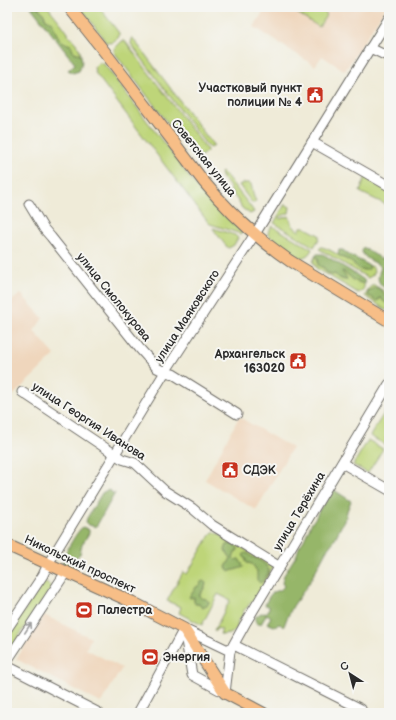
<svg xmlns="http://www.w3.org/2000/svg" width="396" height="720" viewBox="0 0 396 720" font-family="'Balsamiq Sans',sans-serif">
	<style>
		.built { fill: #efd6bc }
		.green { fill: #bed579; stroke: #748052; fill-rule: evenodd }
		.forest { fill: #96b669; stroke: #60704a }
		.lines { fill: none; stroke-linecap: round; stroke-linejoin: round }
		.minor-casing { stroke: #706e68; stroke-width: 11 }
		.major-casing { stroke: #706e68; stroke-width: 13 }
		.minor { stroke: #fff; stroke-width: 9 }
		.major { stroke: #f7be87; stroke-width: 11 }
		.oneway { stroke: #a0a0a0 }
		.labels { text-anchor: middle; stroke-width: 4; stroke-linejoin: round; paint-order: stroke }
		.poi-label { font-size: 12px; font-weight: bold; fill: #2b2b2b; stroke: #f6f6f2; text-anchor: start }
		.street-label { font-size: 12px; fill: #2b2b2b; stroke: #f6f6f2 }
	</style>
	<rect width="100%" height="100%" fill="#f6f6f2"/>
	<filter id="ink" filterUnits="userSpaceOnUse"><feTurbulence type="fractalNoise" baseFrequency=".025" numOctaves="2"/><feDisplacementMap in="SourceGraphic" scale="8" xChannelSelector="R" yChannelSelector="G"/><feConvolveMatrix kernelMatrix="1 2 1 2 8 2 1 2 1" color-interpolation-filters="sRGB"/></filter>
	<filter id="wash" filterUnits="userSpaceOnUse"><feTurbulence type="fractalNoise" baseFrequency=".012" numOctaves="4" result="noise"/><feDisplacementMap in="SourceGraphic" scale="16" xChannelSelector="R" yChannelSelector="G"/><feGaussianBlur stdDeviation="0.9" result="paint"/><feColorMatrix in="noise" values="0 0 0 0 0 0 0 0 0 0 0 0 0 0 0 0 0 1.4 0 .05"/><feComposite in="paint" operator="in"/></filter>
	<g filter="url(#wash)">
		<rect width="100%" height="100%" fill="#efebd8"/>
		<g class="built">
			<path d="M266,7H386L345,71L322,56L315,66L254,27Z"/>
			<path d="M21,294L43,318L34,331L55,355L7,401V304Z"/>
			<path d="M239,417L292,448L256,510L205,480Z"/>
			<path d="M44,615L91,638L86,649L122,668L101,703L16,659Z"/>
		</g>
		<g class="green">
			<path d="M37,7H48C55,16 62,24 68,33V34C74,42 79,44 81,55L78,53L74,52L70,45C58,43 55,31 52,22L46,19L42,11Z"/>
			<path d="M78,7H99L119,33V36L118,38L111,43L105,42L101,34L98,31L85,13L82,12Z"/>
			<path d="M301,7H316L327,14L319,27L297,13Z"/>
			<path d="M132,37L214,146L211,148L207,146L131,44Z"/>
			<path d="M122,41H125L207,150V151C203,155 198,159 192,155L114,52L115,48Z"/>
			<path d="M99,63L104,64L203,195L235,225L242,233L241,234L210,224L207,221L96,74L94,68L95,66Z"/>
			<path d="M222,172C229,177 233,185 239,192C244,198 250,205 254,212L250,214L242,208L238,201L232,193L229,186L221,176V173Z"/>
			<path d="M366,176L389,189V206L360,192Z"/>
			<path d="M243,183H249L251,184L254,197L256,201L254,203H252L239,185Z"/>
			<path d="M285,204L290,207L289,213L279,217L280,219L289,216L293,226L299,231L301,227H304L319,235V239L314,247L274,223Z"/>
			<path d="M272,226L312,249C309,255 306,257 299,258L268,235V232Z"/>
			<path d="M213,228L235,235L238,238L234,245L229,248L226,246L214,230Z"/>
			<path d="M321,247C329,248 337,255 344,258C345,259 348,259 350,260C357,264 357,268 365,270L370,267L368,265L373,267L374,272L373,275L368,278L319,249Z"/>
			<path d="M315,257H317L319,266L324,268L326,272L329,273L332,275L334,274L343,280L347,279L342,271L343,270L355,281L364,284C365,288 362,292 358,293L316,268L313,262Z"/>
			<path d="M374,285L389,294V298L385,297L381,290L378,288L371,290L368,293L369,296L373,297L374,300L376,301L379,300V298H382V300L389,305V312L365,296L370,287Z"/>
			<path d="M389,405V447L370,436Z"/>
			<path d="M368,440L383,449L368,473L353,465Z"/>
			<path d="M213,532H215L274,566L253,602L249,604L248,607L244,610L242,617L238,620L237,628L232,633L227,635L226,633L224,635L220,634L222,630L217,628L215,632L214,631L230,600L218,594L202,625L179,613L181,607L167,601L183,572L187,574L210,535ZM231,544L237,547L238,550L235,553L233,558L235,560L239,559L244,567L230,571L228,570L226,567L230,560L231,558L225,550L227,545ZM249,554L252,557L265,564L269,570C268,575 264,580 260,583L257,571L252,564L247,563L246,562V559L243,556ZM200,584H206C205,589 201,592 199,596L201,598L206,599L209,602L208,604L202,608L199,604H196L194,602V597L190,598L189,597C193,592 196,588 200,584Z"/>
			<path d="M44,582L52,587L7,654V636Z"/>
		</g>
		<g class="forest">
			<path d="M31,7H37L42,11L46,19L52,22C56,33 58,42 71,45L74,52L80,54C83,58 82,66 79,71L73,73L70,71L68,70L75,64Z"/>
			<path d="M363,248H364L377,256L381,259L385,256L384,251L385,250L389,248V290C382,287 376,282 379,274C379,271 381,269 381,267C375,261 366,261 362,252Z"/>
			<path d="M339,250H343L349,255L365,263L370,267L368,270H360C354,263 346,259 338,255Z"/>
			<path d="M317,254H323L357,275L364,280L365,284H364L355,281L343,271H342L347,279L346,280L339,278L335,274L332,275L329,273L326,272L324,268L318,265V262L319,260L317,257H315L316,255Z"/>
			<path d="M375,288C381,287 383,293 385,297L389,298V305L383,301L382,298H379V300L377,301L374,300L372,297L368,296V292Z"/>
			<path d="M107,490L111,491L113,494L115,493L96,527L89,525L86,522L87,518L102,493Z"/>
			<path d="M334,490L351,501L347,511L346,517L333,542L326,551L309,583L293,606L287,618L284,626L283,627L280,624L274,626L267,623L271,617L267,614L261,624H257L255,620V617L261,613C265,614 268,613 269,608V606L265,605C266,602 269,596 272,593C277,590 280,592 284,586L282,583L284,575L297,554L299,547L304,540L311,524L316,517L319,510Z"/>
			<path d="M83,527L89,530V533L82,545L80,554L77,557L76,563L73,566H68L63,563L62,559C66,552 77,530 83,527Z"/>
			<path d="M229,544L234,545L238,548V550L235,553L233,558L235,560L239,559L244,567L231,571L228,570L226,567L230,560L231,558L225,550L227,545Z"/>
			<path d="M245,553L249,554L252,557L256,558L265,564L269,570C268,575 264,580 260,583L257,580V571C253,566 254,563 247,563L246,562V559L243,555Z"/>
			<path d="M203,581L206,583C205,589 201,591 199,596L201,598L206,599L209,602L207,606L202,608L199,604H195L194,601V597L190,598L189,597L194,591L196,587L200,585L201,582Z"/>
		</g>
	</g>
	<g filter="url(#ink)">
		<g class="lines">
			<g class="minor-casing">
				<g id="minor">
					<path d="M370,48L389,57"/>
					<path d="M312,142L389,186"/>
					<path d="M29,204L44,229L51,237L140,349L157,368L165,372L173,374L237,414"/>
					<path d="M22,392L122,459L135,463L165,491L192,508L212,525L280,567"/>
					<path d="M342,463L389,490"/>
					<path d="M7,629L43,575L48,564L165,372L255,234L389,18"/>
					<path d="M184,629L230,651L225,693L192,675Z"/>
					<path d="M234,645L361,709"/>
					<path d="M230,651L245,624L389,384"/>
					<path d="M7,661L66,572"/>
					<path d="M7,666L99,713"/>
					<path d="M138,713L184,629"/>
				</g>
			</g>
			<g class="major-casing">
				<g id="major">
					<path d="M69,7L104,51L204,182C229,212 258,239 290,261L389,321"/>
					<path d="M7,545L99,587L132,602L184,629L225,693L263,713"/>
				</g>
			</g>
			<use href="#minor" class="minor"/>
			<use href="#major" class="major"/>
		</g>
		<defs><path id="oneway-shaft" d="M-6 0H5M1.5-3L5.5 0L1.5 3" fill="none" stroke-width="1.6" stroke-linecap="round" stroke-linejoin="round"/></defs>
		<use class="oneway" href="#oneway-shaft" transform="translate(28 628) rotate(-57)"/>
	</g>
	<defs>
		<g id="civic-square" transform="scale(0.9)"><rect x="-9" y="-9" width="18" height="18" rx="4" fill="#c8321e" stroke="#f6f6f2"/><path d="M-.6-6.5H3V-4.5H.6V-3L4-1V1h2V6H-6V1h2V-1L-.6-3ZM-1.2 2.5V6h2.4V2.5Z" fill="#fff"/></g>
		<g id="stadium-square" transform="scale(0.9)"><rect x="-9" y="-9" width="18" height="18" rx="4" fill="#c8321e" stroke="#f6f6f2"/><path d="M0-5a6.5 5 0 1 0 0 10a6.5 5 0 1 0 0-10ZM-3.5-1.8h7v3.6h-7Z" fill="#fff"/></g>
	</defs>
	<g fill-rule="evenodd">
		<use href="#civic-square" x="315" y="95"/>
		<use href="#civic-square" x="298" y="361"/>
		<use href="#civic-square" x="230" y="470"/>
		<use href="#stadium-square" x="84" y="610"/>
		<use href="#stadium-square" x="150" y="657"/>
	</g>
	<g class="labels">
		<g class="poi-label">
			<text x="302" y="92" text-anchor="end">Участковый пункт<tspan x="302" dy="14">полиции № 4</tspan></text>
			<text x="285" y="358" text-anchor="end">Архангельск<tspan x="285" dy="14">163020</tspan></text>
			<text x="243" y="474">СДЭК</text>
			<text x="97" y="614">Палестра</text>
			<text x="163" y="661">Энергия</text>
		</g>
		<g class="street-label">
			<text transform="translate(204 158) rotate(51)" y="4">Советская улица</text>
			<text transform="translate(114 297) rotate(51)" y="4">улица Смолокурова</text>
			<text transform="translate(187 316) rotate(-57)" y="4">улица Маяковского</text>
			<text transform="translate(89 421) rotate(33)" y="4">улица Георгия Иванова</text>
			<text transform="translate(299 511) rotate(-59)" y="4">улица Терёхина</text>
			<text transform="translate(80 564) rotate(25)" y="4">Никольский проспект</text>
		</g>
	</g>
	<rect width="396" height="720" fill="none" stroke="#f6f6f2" stroke-width="24"/>
	<g transform="translate(350 674) rotate(324)" stroke="#f6f6f2" stroke-width="3" paint-order="stroke">
	<path d="M0-3L7 15L0 10L-7 15Z" fill="#2b2b2b"/>
	<text y="-6" font-size="11" font-weight="bold" text-anchor="middle" fill="#2b2b2b">С</text>
	</g>
</svg>
